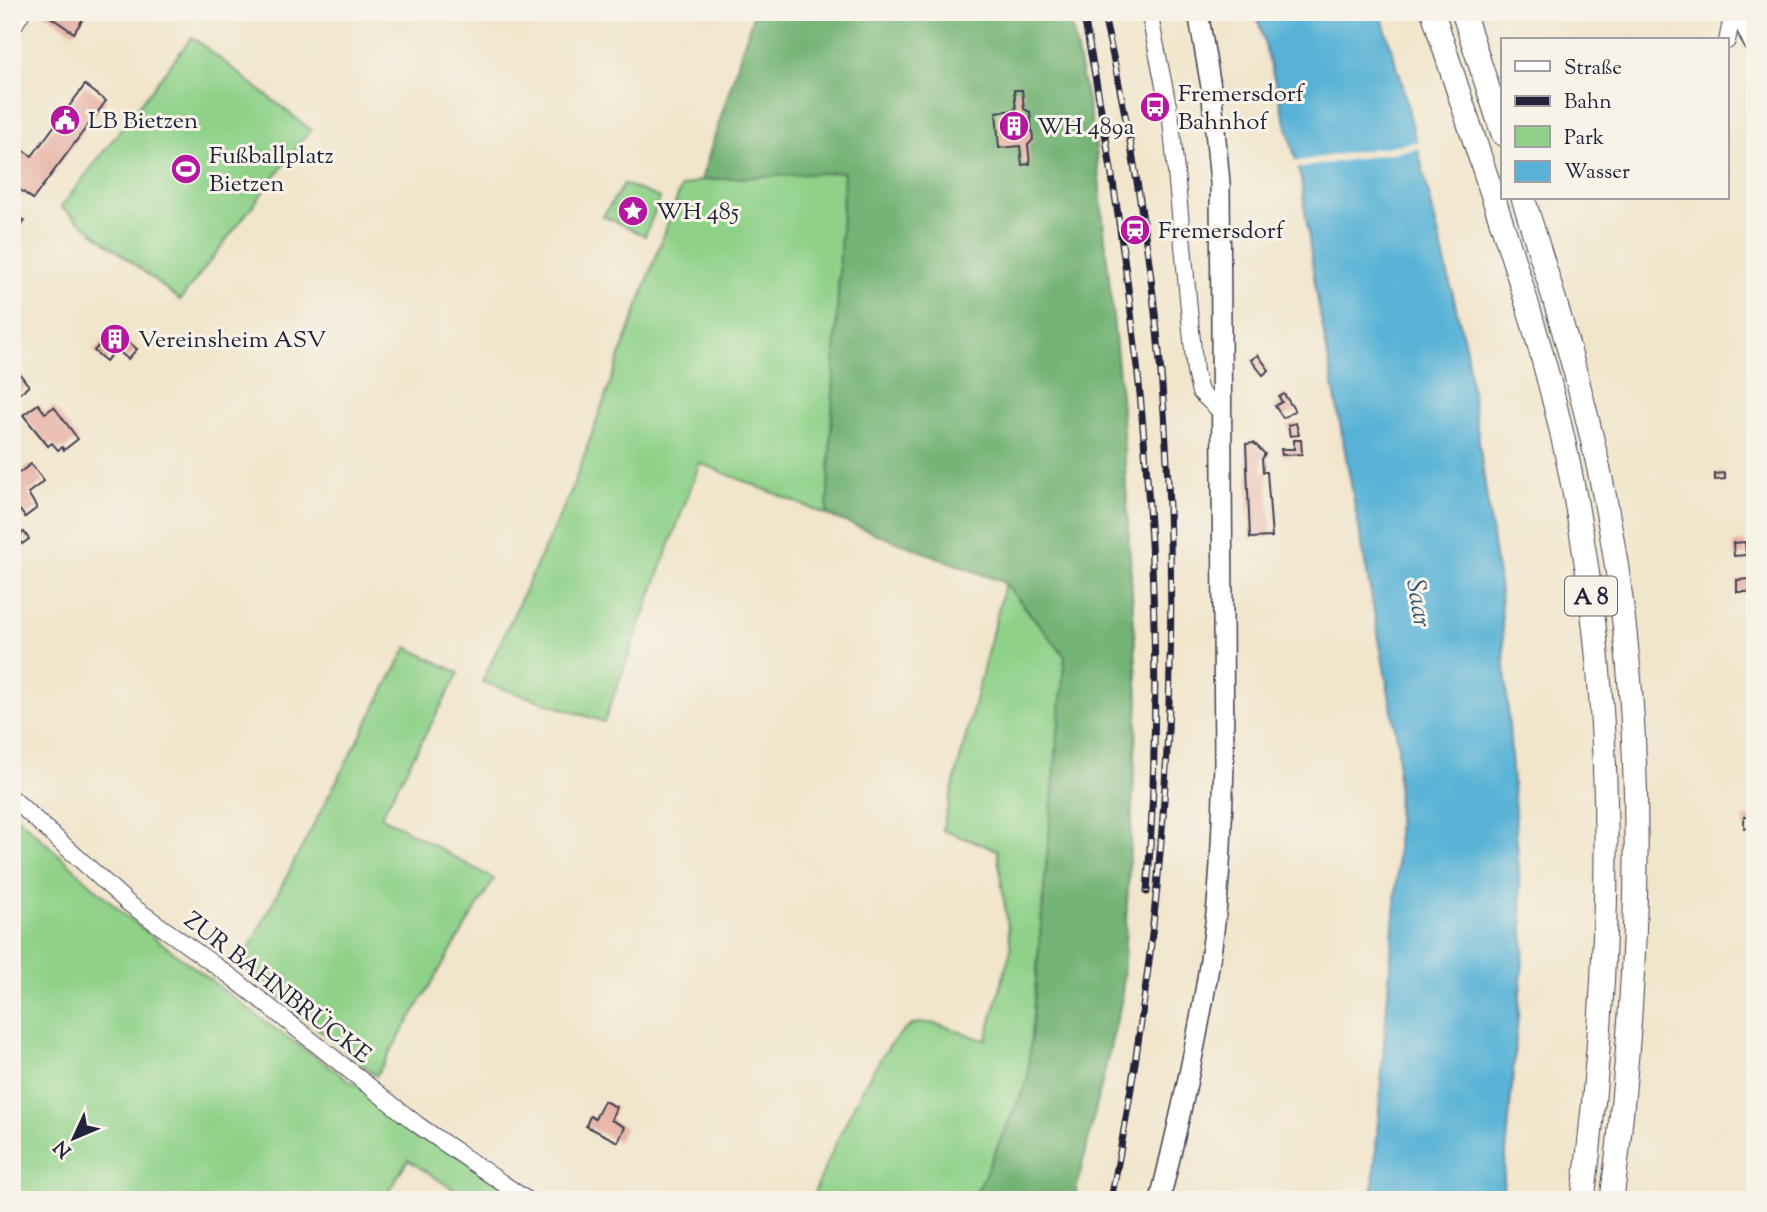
<svg xmlns="http://www.w3.org/2000/svg" width="1767" height="1212" viewBox="0 0 1767 1212" font-family="'Sorts Mill Goudy',serif">
	<style>
		.green { fill: #8fd189; stroke: #587a62; stroke-width: 2 }
		.forest { fill: #73b375; stroke: #4a6a58; stroke-width: 2 }
		.water { fill: #59b2d6; stroke: #3e6a88; stroke-width: 2 }
		.pier { fill: #f1e5cb }
		.building { fill: #e6afa2 }
		.lines { fill: none; stroke-linecap: round; stroke-linejoin: round }
		.minor-casing { stroke: #413f51; stroke-width: 18 }
		.major-casing { stroke: #413f51; stroke-width: 22 }
		.highway-casing { stroke: #413f51; stroke-width: 25 }
		.minor { stroke: #fff; stroke-width: 16 }
		.major { stroke: #fff; stroke-width: 19 }
		.highway { stroke: #fff; stroke-width: 23 }
		.rail-casing { stroke: #22223b; stroke-width: 7 }
		.rail { stroke: #f7f3e8; stroke-width: 4.5; stroke-dasharray: 13; stroke-linecap: butt }
		.labels { text-anchor: middle; stroke-width: 6; stroke-linejoin: round; paint-order: stroke }
		.shield { fill: #f7f3e8; stroke: #62616f; stroke-width: 2 }
		.shield-label { font-size: 23px; font-weight: bold; fill: #22223b }
		.poi-label { font-size: 24px; fill: #22223b; stroke: #f7f3e8; text-anchor: start }
		.street-label { font-size: 24px; fill: #22223b; stroke: #f7f3e8 }
		.water-label { font-size: 26px; font-style: italic; fill: #355471; stroke: #f7f3e8 }
	</style>
	<rect width="100%" height="100%" fill="#f7f3e8"/>
	<filter id="ink" filterUnits="userSpaceOnUse"><feTurbulence type="fractalNoise" baseFrequency=".0143" numOctaves="2"/><feDisplacementMap in="SourceGraphic" scale="14" xChannelSelector="R" yChannelSelector="G"/><feConvolveMatrix kernelMatrix="1 2 1 2 8 2 1 2 1" color-interpolation-filters="sRGB"/></filter>
	<filter id="wash" filterUnits="userSpaceOnUse"><feTurbulence type="fractalNoise" baseFrequency=".00686" numOctaves="4" result="noise"/><feDisplacementMap in="SourceGraphic" scale="28" xChannelSelector="R" yChannelSelector="G"/><feGaussianBlur stdDeviation="1.57" result="paint"/><feColorMatrix in="noise" values="0 0 0 0 0 0 0 0 0 0 0 0 0 0 0 0 0 1.4 0 .05"/><feComposite in="paint" operator="in"/></filter>
	<g filter="url(#wash)">
		<rect width="100%" height="100%" fill="#f1e5cb"/>
		<g class="green">
			<path d="M192,37L311,130L180,300L61,207Z"/>
			<path d="M844,171L827,515L700,463L604,722L482,682L572,489L681,187L701,180Z"/>
			<path d="M624,184L660,198L645,236L603,216Z"/>
			<path d="M1005,583L1065,656L1027,1082L973,1200H811C827,1164 881,1029 918,1023C941,1020 965,1036 986,1040L1011,949L997,850L942,830Z"/>
			<path d="M407,647L459,673L381,816L494,879L376,1076L240,965Z"/>
			<path d="M12,812L126,916L271,1026L505,1188L498,1200H470L408,1160L383,1200H12Z"/>
		</g>
		<path class="forest" d="M754,12H1069L1095,140L1121,396L1138,700L1122,998L1074,1200H973L1027,1082L1065,656L1005,583L827,515L844,172L701,180Z"/>
		<path class="water" d="M1256,12H1380L1401,79L1466,349L1500,592L1524,947L1502,1200H1372L1397,875L1398,744L1315,285L1301,179Z"/>
		<path class="pier" d="M1420,141L1421,148L1295,169L1293,162Z"/>
		<g id="blocks">
			<g class="building">
				<path d="M43,12H83L86,14L74,33Z"/>
				<path d="M85,85L106,101L33,199L12,184L18,174L12,171V144L32,156Z"/>
				<path d="M1014,90H1022L1024,109L1030,112L1033,140L1028,145L1030,164L1022,165L1020,146L999,148L996,112L1016,110Z"/>
				<path d="M12,212L25,221L12,237Z"/>
				<path d="M12,238L20,244L12,254Z"/>
				<path d="M113,329L137,349L128,359L116,349L106,361L94,351Z"/>
				<path d="M1258,355L1269,370L1263,375L1251,360Z"/>
				<path d="M12,364L29,386L12,399Z"/>
				<path d="M1284,394L1295,411L1283,418L1275,406L1282,402L1279,397Z"/>
				<path d="M38,404L45,413L54,407L78,439L64,450L62,447L58,450L52,443L48,446L23,415Z"/>
				<path d="M1296,423L1299,435L1290,436L1288,425Z"/>
				<path d="M1294,440H1301L1302,454L1282,455L1281,449H1294Z"/>
				<path d="M1254,443L1265,454L1262,459L1263,472H1267L1272,537L1250,538L1246,444Z"/>
				<path d="M31,464L44,481L28,493L37,508L25,517L12,500V473L16,470L19,473Z"/>
				<path d="M1725,473V479L1715,480V474Z"/>
				<path d="M24,532L29,539L22,544L17,537Z"/>
				<path d="M1745,542L1746,555L1734,556L1733,543Z"/>
				<path d="M1750,579V592H1737V580Z"/>
				<rect x="1744" y="817" width="11" height="11"/>
				<rect x="1750" y="854" width="5" height="12"/>
				<path d="M604,1101L616,1107L611,1120L625,1127L618,1142L586,1126L590,1116L595,1119Z"/>
			</g>
		</g>
	</g>
	<g filter="url(#ink)">
		<use href="#blocks" fill-opacity="0" stroke="#413f51" stroke-width="2"/>
		<g class="lines">
			<g class="minor-casing">
				<g id="minor">
					<path d="M1149,12L1171,120L1195,372L1200,392L1222,413"/>
					<path d="M12,29L22,12"/>
					<path d="M1727,41L1733,12"/>
					<path d="M12,798L128,903L233,978L418,1125L527,1200"/>
				</g>
			</g>
			<g class="major-casing">
				<g id="major">
					<path d="M1739,12L1755,46"/>
					<path d="M1160,1200C1181,1113 1201,1027 1213,939C1221,880 1222,822 1224,763L1220,183L1211,87L1198,12"/>
				</g>
			</g>
			<g class="highway-casing">
				<g id="highway">
					<path d="M1433,12C1474,146 1524,277 1557,413C1620,672 1615,937 1583,1200"/>
					<path d="M1463,12L1503,134"/>
					<path d="M1523,198C1554,296 1584,393 1604,494C1650,726 1641,966 1612,1200"/>
				</g>
			</g>
			<use href="#minor" class="minor"/>
			<use href="#major" class="major"/>
			<use href="#highway" class="highway"/>
			<g class="rail-casing">
				<g id="rail">
					<path d="M1083,12C1140,302 1170,597 1147,892"/>
					<path d="M1103,12C1196,401 1188,809 1111,1200"/>
				</g>
			</g>
			<use href="#rail" class="rail"/>
		</g>
	</g>
	<defs>
		<g id="bus-disc" transform="scale(1.575)"><circle r="9.5" fill="#b5179e" stroke="#f7f3e8"/><path d="M-5-6H5V4H4V6H2V4H-2V6H-4V4H-5ZM-3.5-4V0h7V-4ZM-3.5 1.2v1.5H-2V1.2ZM2 1.2v1.5H3.5V1.2Z" fill="#fff"/></g>
		<g id="civic-disc" transform="scale(1.575)"><circle r="9.5" fill="#b5179e" stroke="#f7f3e8"/><path d="M-.6-6.5H3V-4.5H.6V-3L4-1V1h2V6H-6V1h2V-1L-.6-3ZM-1.2 2.5V6h2.4V2.5Z" fill="#fff"/></g>
		<g id="building-disc" transform="scale(1.575)"><circle r="9.5" fill="#b5179e" stroke="#f7f3e8"/><path d="M-4-6H4V6H1V3H-1V6H-4ZM-2.5-4.3h1.7v1.8h-1.7ZM.8-4.3h1.7v1.8H.8ZM-2.5-1h1.7V.8h-1.7ZM.8-1h1.7V.8H.8Z" fill="#fff"/></g>
		<g id="stadium-disc" transform="scale(1.575)"><circle r="9.5" fill="#b5179e" stroke="#f7f3e8"/><path d="M0-5a6.5 5 0 1 0 0 10a6.5 5 0 1 0 0-10ZM-3.5-1.8h7v3.6h-7Z" fill="#fff"/></g>
		<g id="sight-disc" transform="scale(1.575)"><circle r="9.5" fill="#b5179e" stroke="#f7f3e8"/><path d="M0-6L1.8-2.2L6-1.7L2.9 1.2L3.7 5.4L0 3.3L-3.7 5.4L-2.9 1.2L-6-1.7L-1.8-2.2Z" fill="#fff"/></g>
		<g id="station-disc" transform="scale(1.575)"><circle r="9.5" fill="#b5179e" stroke="#f7f3e8"/><path d="M-3-6H3Q5-6 5-4V2Q5 4 3 4L4.5 6H3L1.5 4h-3L-3 6H-4.5L-3 4Q-5 4-5 2V-4Q-5-6-3-6ZM-3.5-4v3h7v-3ZM-3.5 1v1.5H-2V1ZM2 1v1.5H3.5V1Z" fill="#fff"/></g>
	</defs>
	<g fill-rule="evenodd">
		<use href="#bus-disc" x="1155" y="107"/>
		<use href="#civic-disc" x="65" y="120"/>
		<use href="#building-disc" x="1014" y="126"/>
		<use href="#stadium-disc" x="186" y="169"/>
		<use href="#sight-disc" x="633" y="211"/>
		<use href="#station-disc" x="1135" y="230"/>
		<use href="#building-disc" x="115" y="339"/>
	</g>
	<g class="labels">
		<rect class="shield" x="1565" y="576.5" width="52" height="39" rx="5"/>
		<g class="shield-label">
			<text x="1591" y="604">A 8</text>
		</g>
		<g class="poi-label">
			<text x="1178" y="101">Fremersdorf<tspan x="1178" dy="28">Bahnhof</tspan></text>
			<text x="88" y="128">LB Bietzen</text>
			<text x="1037" y="134">WH 489a</text>
			<text x="209" y="163">Fußballplatz<tspan x="209" dy="28">Bietzen</tspan></text>
			<text x="656" y="219">WH 485</text>
			<text x="1158" y="238">Fremersdorf</text>
			<text x="138" y="347">Vereinsheim ASV</text>
		</g>
		<g class="street-label">
			<text transform="translate(278 987) rotate(38)" y="8">ZUR BAHNBRÜCKE</text>
		</g>
		<g class="water-label">
			<text transform="translate(1420 603) rotate(81)" y="9">Saar</text>
		</g>
	</g>
	<rect width="1767" height="1212" fill="none" stroke="#f7f3e8" stroke-width="42"/>
	<rect x="1501" y="38" width="228" height="161" fill="#f7f3e8" stroke="#a29fa3" stroke-width="2"/>
	<rect x="1515" y="61" width="35" height="10" fill="#ffffff" stroke="#a29fa3" stroke-width="2"/>
	<text x="1564" y="74" font-size="21" fill="#22223b">Straße</text>
	<rect x="1515" y="96" width="35" height="10" fill="#22223b" stroke="#a29fa3" stroke-width="2"/>
	<text x="1564" y="108" font-size="21" fill="#22223b">Bahn</text>
	<rect x="1515" y="126" width="35" height="21" fill="#8fd189" stroke="#a29fa3" stroke-width="2"/>
	<text x="1564" y="144" font-size="21" fill="#22223b">Park</text>
	<rect x="1515" y="161" width="35" height="21" fill="#59b2d6" stroke="#a29fa3" stroke-width="2"/>
	<text x="1564" y="178" font-size="21" fill="#22223b">Wasser</text>
	<g transform="translate(74 1138) rotate(226)" stroke="#f7f3e8" stroke-width="5" paint-order="stroke">
	<path d="M0-5L12 26L0 18L-12 26Z" fill="#22223b"/>
	<text y="-10" font-size="19" font-weight="bold" text-anchor="middle" fill="#22223b">N</text>
	</g>
</svg>
